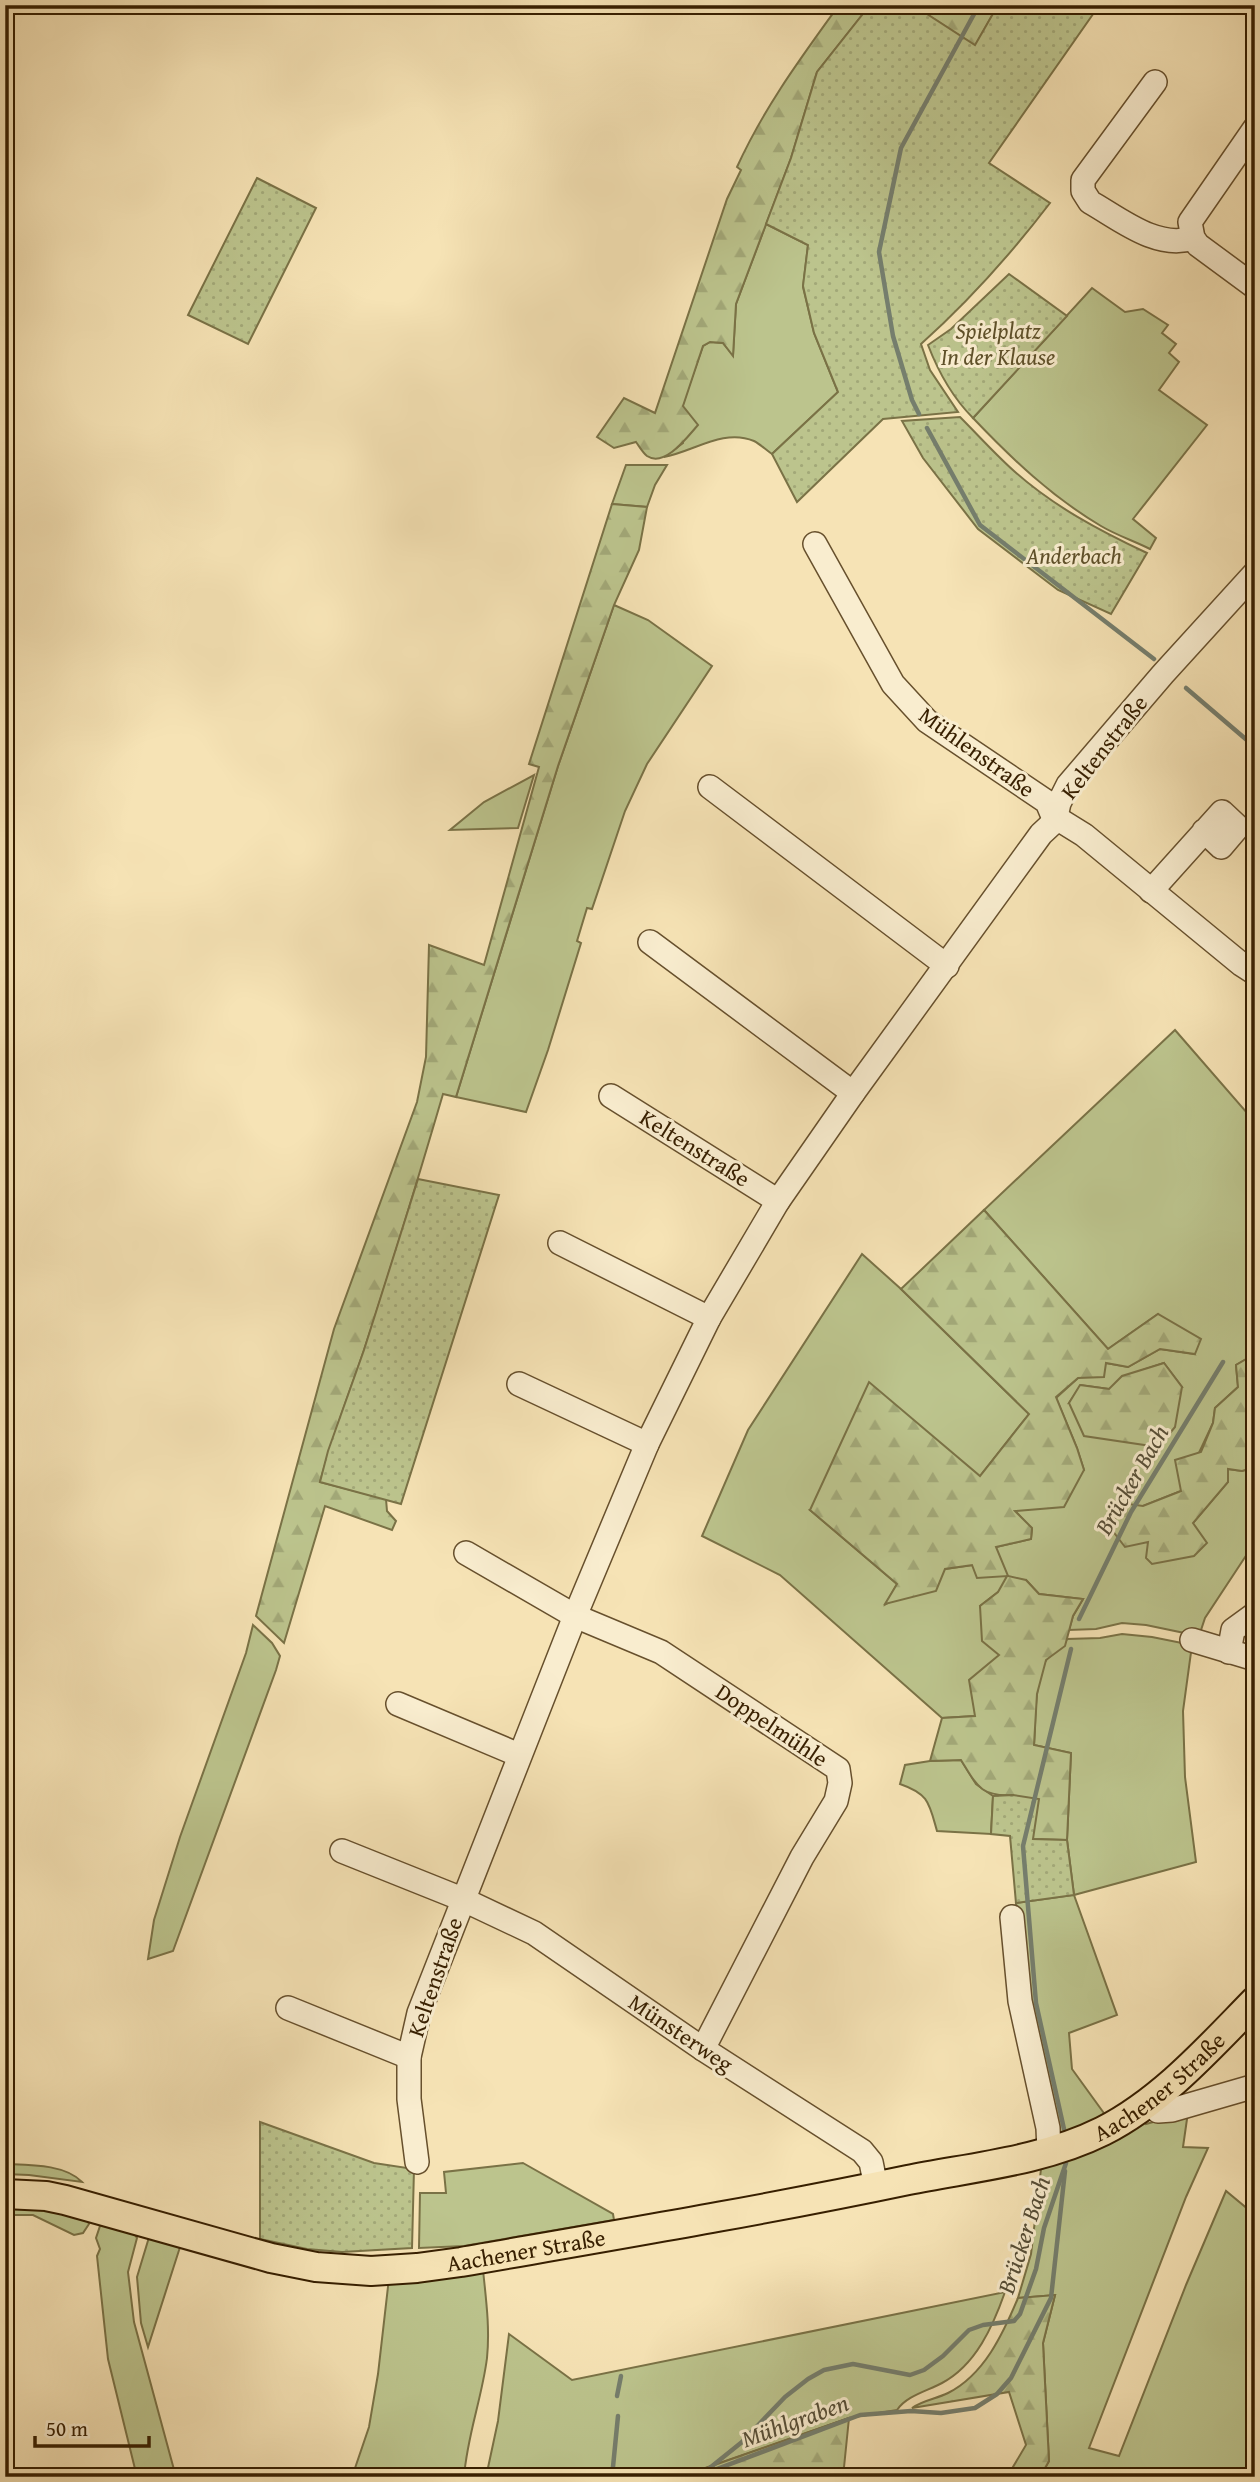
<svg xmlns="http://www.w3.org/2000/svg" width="1260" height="2482" viewBox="0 0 1260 2482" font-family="'Gentium Book Plus',serif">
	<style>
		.grass { fill: #bcc48d; stroke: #7a7246; stroke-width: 2; fill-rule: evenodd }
		.forest { fill: url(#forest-firs); stroke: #7a7246; stroke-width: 2 }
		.park { fill: url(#park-dots); stroke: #7a7246; stroke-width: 2 }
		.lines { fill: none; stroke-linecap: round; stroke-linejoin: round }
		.stream { stroke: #757e6d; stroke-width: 4.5 }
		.minor-casing { stroke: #67502d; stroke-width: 26 }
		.major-casing { stroke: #371f00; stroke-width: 32 }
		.minor { stroke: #f9edcf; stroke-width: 23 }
		.major { stroke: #f6e3b5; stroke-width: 28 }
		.labels { text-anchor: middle; stroke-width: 6; stroke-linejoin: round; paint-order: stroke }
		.park-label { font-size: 23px; font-style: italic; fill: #5f512a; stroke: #f9edcf }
		.street-label { font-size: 23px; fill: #371f00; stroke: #f9edcf }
		.water-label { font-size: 24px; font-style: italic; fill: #564e37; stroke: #f9edcf }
	</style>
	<defs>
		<pattern id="forest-firs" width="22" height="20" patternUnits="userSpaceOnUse" patternTransform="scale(1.75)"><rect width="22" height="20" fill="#bcc48d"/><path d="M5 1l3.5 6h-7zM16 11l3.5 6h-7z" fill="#a2a878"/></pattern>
		<pattern id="park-dots" width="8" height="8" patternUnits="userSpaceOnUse" patternTransform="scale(1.75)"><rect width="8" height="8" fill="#bcc48d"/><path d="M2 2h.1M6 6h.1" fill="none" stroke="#a2a878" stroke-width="1.8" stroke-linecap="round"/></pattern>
	</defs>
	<rect width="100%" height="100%" fill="#f6e3b5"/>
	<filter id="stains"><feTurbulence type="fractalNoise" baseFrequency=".00286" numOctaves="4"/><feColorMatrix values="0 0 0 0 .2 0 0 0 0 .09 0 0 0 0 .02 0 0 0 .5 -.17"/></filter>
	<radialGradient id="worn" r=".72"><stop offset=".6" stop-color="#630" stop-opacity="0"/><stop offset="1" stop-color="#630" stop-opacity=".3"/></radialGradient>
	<g class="grass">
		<path d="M766,224L808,245L803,287L814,333L838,392L772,454C766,450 760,444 754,441C723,428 693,452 664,457L683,443L682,406L703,346L710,342L723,343L733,355L736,304Z"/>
		<path d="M1092,288L1125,312L1143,309L1168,325L1162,333L1176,344L1169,353L1179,362L1159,390L1207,425L1133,519L1156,538L1150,549C1134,541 1116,535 1101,526C1052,497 1012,459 973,418Z"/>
		<path d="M626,465H667L655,485L647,507L612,504Z"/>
		<path d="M614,605L648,620L712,666L647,764L625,811L592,909L587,908L577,941L581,943L548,1050L526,1112L456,1097L558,766Z"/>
		<path d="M534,775L518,828L450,830L484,802Z"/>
		<path d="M1175,1030L1255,1122V1354L1236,1365L1238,1387L1215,1408L1213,1423L1181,1491L1143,1506L1193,1523L1228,1482V1469L1242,1471L1255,1467V1542L1205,1618L1199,1636L1146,1625L1122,1623L1096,1629L1069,1630L1073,1616L1083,1599L1039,1594L1026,1580L998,1592L980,1606L1000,1655L975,1716L942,1718L780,1575L702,1536L748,1430L862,1254L901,1289L1029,1414L980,1476L810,1510L897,1584L886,1604L945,1569L973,1565L996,1547L1031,1539L1032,1529L1015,1511L1084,1470L1077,1448L1056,1398L1078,1378L1106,1363L1128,1367L1160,1349L1194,1354L1158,1314L1108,1349L984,1210ZM1164,1363L1182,1387L1069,1403L1081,1385L1109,1389L1140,1371Z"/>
		<path d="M253,1625L272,1643L280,1656L276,1670L173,1951L148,1959L154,1920L180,1837L246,1653Z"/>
		<path d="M1122,1634L1152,1637L1192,1645L1183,1711L1185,1777L1196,1862L1074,1895L1117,2015L1069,2033L1072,2069L1106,2116L1060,2135L1029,2004L1016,1903L1074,1895L1067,1840L1071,1753L1034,1745C1036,1718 1034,1687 1045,1662C1050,1652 1063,1651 1067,1639L1100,1638Z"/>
		<path d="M961,1760L976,1784L993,1796L991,1834L937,1831C929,1803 929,1794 900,1784L905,1765L930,1761Z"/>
		<path d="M1188,2112L1183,2147L1208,2148L1186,2197L1089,2448L1119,2456L1186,2285L1226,2191L1255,2215V2477H1040L1049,2461L1043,2343L1055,2295L1018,2298L1031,2254L1041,2169L1096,2149L1145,2122L1146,2124Z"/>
		<path d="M523,2163L613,2214L614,2220L464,2246L419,2248L420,2193H446L444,2172Z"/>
		<path d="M5,2164C29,2165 65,2164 82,2182L29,2175L5,2174Z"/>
		<path d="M5,2207H45L87,2219L89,2224L83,2233L74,2235L33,2215H5Z"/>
		<path d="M101,2223L132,2230L137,2238L128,2272L134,2322L176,2477H137L108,2359L97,2256L100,2249L96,2238Z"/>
		<path d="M150,2234L181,2244L148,2347L141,2323L137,2277Z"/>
		<path d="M483,2270C486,2299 490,2328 487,2358C482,2398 467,2436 464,2477H352L369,2427L378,2374L389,2278Z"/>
		<path d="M1005,2292C993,2326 976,2365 942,2383C927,2391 906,2396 897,2410L849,2418L688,2474L626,2477H486L498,2421L509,2334L572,2380Z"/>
	</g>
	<g class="forest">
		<path d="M839,5H870L817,72L791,158L736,304L733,356L723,343L710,342L703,346L683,406L698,425C688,436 665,468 647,456C643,453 639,446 636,442L614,448L597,437L624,398L655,413L727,199L741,170L737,167C765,106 800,59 839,5Z"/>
		<path d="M913,5H998L975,46Z"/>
		<path d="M612,504L647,507L639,550L614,605L558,766L456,1097L443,1094C418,1179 392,1265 364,1350C349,1394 332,1437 320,1482L386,1499L387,1511L396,1521L392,1530L325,1506L284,1643L256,1616L334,1329L417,1102L426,1057L429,945L484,965L539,767L529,764Z"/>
		<path d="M984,1210L1108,1349L1158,1314L1201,1339L1195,1354L1160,1349L1128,1367L1106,1363L1104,1377L1078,1378L1056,1397L1077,1448L1084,1470L1064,1507L1015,1511L1032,1528L1031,1539L996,1547L1008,1576L1026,1580L1039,1594L1083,1599L1073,1616L1065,1646L1046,1660L1037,1694L1034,1745L1071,1753L1067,1840L1033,1839L1013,1795C981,1797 977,1786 961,1760L930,1761L942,1718L975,1716L969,1680L999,1655L982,1641L980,1606L998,1592L1007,1576L977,1578L972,1565L945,1569L936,1591L885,1604L897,1584L810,1510L869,1382L980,1476L1029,1414L901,1289Z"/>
		<path d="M1255,1354V1467L1242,1471L1228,1469V1482L1193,1523L1207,1543L1194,1556L1152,1564L1146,1558L1148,1542L1125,1547L1112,1530L1121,1503L1143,1506L1181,1491L1175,1460L1201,1452L1213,1423L1215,1408L1238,1387L1236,1365Z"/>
		<path d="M1164,1363L1182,1387L1175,1427L1157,1449L1151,1446L1084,1436L1069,1403L1080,1385L1109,1389L1122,1376Z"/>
		<path d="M1055,2295L1043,2343L1049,2461L1040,2477H1007L1026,2445L1009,2392L912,2408C923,2400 936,2399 948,2393C984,2375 1003,2334 1018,2298Z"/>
		<path d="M849,2418L843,2477H626L689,2474Z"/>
	</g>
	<g class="park">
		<path d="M870,5H913L975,45L998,5L1098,7L989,163L1050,203C1011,254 969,301 921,344L930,370L958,412L883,419L797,502L772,454L838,392L814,333L803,286L808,245L766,224L791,158L817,72Z"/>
		<path d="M257,178L316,208L248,344L188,315Z"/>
		<path d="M1009,274L1067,316L973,418C954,399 938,371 928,345L951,329Z"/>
		<path d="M960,417C978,435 995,454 1014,471C1053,506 1100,531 1147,553L1111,614L1058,590L978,529L923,458L902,421Z"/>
		<path d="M418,1179L499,1195L401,1504L320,1482L328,1451L364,1350Z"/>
		<path d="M1013,1795L1039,1799L1033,1839L1067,1840L1074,1895L1016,1903L1010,1836L991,1834L993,1796Z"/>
		<path d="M260,2122L374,2163L414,2169L412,2248L342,2252L307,2249L260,2239Z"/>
	</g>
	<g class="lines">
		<g class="stream">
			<path d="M919,414L912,400L893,336L879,252L901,148L979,5"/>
			<path d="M927,428L980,525L1154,659"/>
			<path d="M1186,688L1255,747"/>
			<path d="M1079,1619L1131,1512L1223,1362"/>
			<path d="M1064,2129L1036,2003L1023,1846L1071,1649"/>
			<path d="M617,2396L621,2376"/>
			<path d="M701,2475L860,2415L911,2411L941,2413L975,2408L997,2394L1011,2378L1051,2298L1065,2171"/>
			<path d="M612,2477L618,2416"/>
			<path d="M695,2477L701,2475L742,2442L785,2397L808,2379L824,2370L853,2364L910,2375L924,2370L943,2356L969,2330L983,2325L1014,2321L1020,2314L1036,2269L1044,2228L1066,2163"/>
		</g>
		<g class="minor-casing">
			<g id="minor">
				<path d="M1155,82L1083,180V191L1090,202C1120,219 1157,250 1193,238"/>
				<path d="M1255,128L1190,222L1193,238L1198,245L1255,287"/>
				<path d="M815,544L893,684L927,721L1047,802L1055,821"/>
				<path d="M710,787L947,966"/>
				<path d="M1055,821L1063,822L1084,835L1241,964L1255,973"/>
				<path d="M1151,891L1222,812L1238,827L1221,847L1204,831"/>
				<path d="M650,942L853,1093"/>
				<path d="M611,1096L778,1201"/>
				<path d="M560,1243L709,1318"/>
				<path d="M519,1384L647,1444"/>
				<path d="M466,1553L575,1616L661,1652L838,1769L840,1783L836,1801L802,1857L703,2049"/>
				<path d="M1192,1640L1255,1659"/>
				<path d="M1229,1652L1233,1630L1255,1614"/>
				<path d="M398,1704L519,1755"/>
				<path d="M342,1851L462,1899L534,1933L703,2049L862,2151L871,2162L876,2187"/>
				<path d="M1012,1917L1020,2001L1048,2128L1049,2151"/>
				<path d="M288,2008L409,2057"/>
				<path d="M1150,2101L1158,2111L1172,2110L1255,2086"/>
				<path d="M417,2162L409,2099V2057L419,2013L575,1616L647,1444L709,1318L778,1201L853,1093L1041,834L1055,821L1059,803L1068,785L1163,674L1255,573"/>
			</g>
		</g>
		<g class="major-casing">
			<g id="major">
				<path id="s1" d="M5,2194L46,2196L65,2200L271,2258L316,2267L371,2271L417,2268L461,2262C610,2236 760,2211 908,2180C973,2167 1043,2161 1103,2131C1162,2101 1209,2048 1255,2001"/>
			</g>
		</g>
		<use href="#minor" class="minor"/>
		<use href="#major" class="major"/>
	</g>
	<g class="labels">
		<g class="park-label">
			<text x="998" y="339">Spielplatz<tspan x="998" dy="26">In der Klause</tspan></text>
			<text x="1074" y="564">Anderbach</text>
		</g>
		<g class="street-label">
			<text transform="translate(1104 747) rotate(-52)" y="8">Keltenstraße</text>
			<text transform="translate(977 752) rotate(36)" y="8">Mühlenstraße</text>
			<text transform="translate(695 1148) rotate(32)" y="8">Keltenstraße</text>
			<text transform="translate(772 1725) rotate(34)" y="8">Doppelmühle</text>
			<text transform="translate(435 1977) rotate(-71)" y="8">Keltenstraße</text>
			<text transform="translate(681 2033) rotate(34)" y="8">Münsterweg</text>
			<text dy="8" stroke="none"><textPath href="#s1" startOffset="1194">Aachener Straße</textPath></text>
			<text dy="8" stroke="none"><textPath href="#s1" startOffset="532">Aachener Straße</textPath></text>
		</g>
		<g class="water-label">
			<text transform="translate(1132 1480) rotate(-60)" y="8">Brücker Bach</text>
			<text transform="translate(1024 2235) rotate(-72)" y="8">Brücker Bach</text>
			<text transform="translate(795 2421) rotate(-20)" y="8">Mühlgraben</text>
		</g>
	</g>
	<rect width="1260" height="2482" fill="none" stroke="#f6e3b5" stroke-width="28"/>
	<rect x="7" y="7" width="1246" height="2468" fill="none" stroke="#371f00" stroke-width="3.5"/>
	<rect x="14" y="14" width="1232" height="2454" fill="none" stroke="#371f00" stroke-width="2"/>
	<path d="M35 2436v10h114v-10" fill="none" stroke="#371f00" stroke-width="3.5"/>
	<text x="46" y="2436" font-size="21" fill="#371f00" stroke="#f9edcf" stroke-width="5" paint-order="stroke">50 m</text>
	<rect width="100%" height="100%" filter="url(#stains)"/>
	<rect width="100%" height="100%" fill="url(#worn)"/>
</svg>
